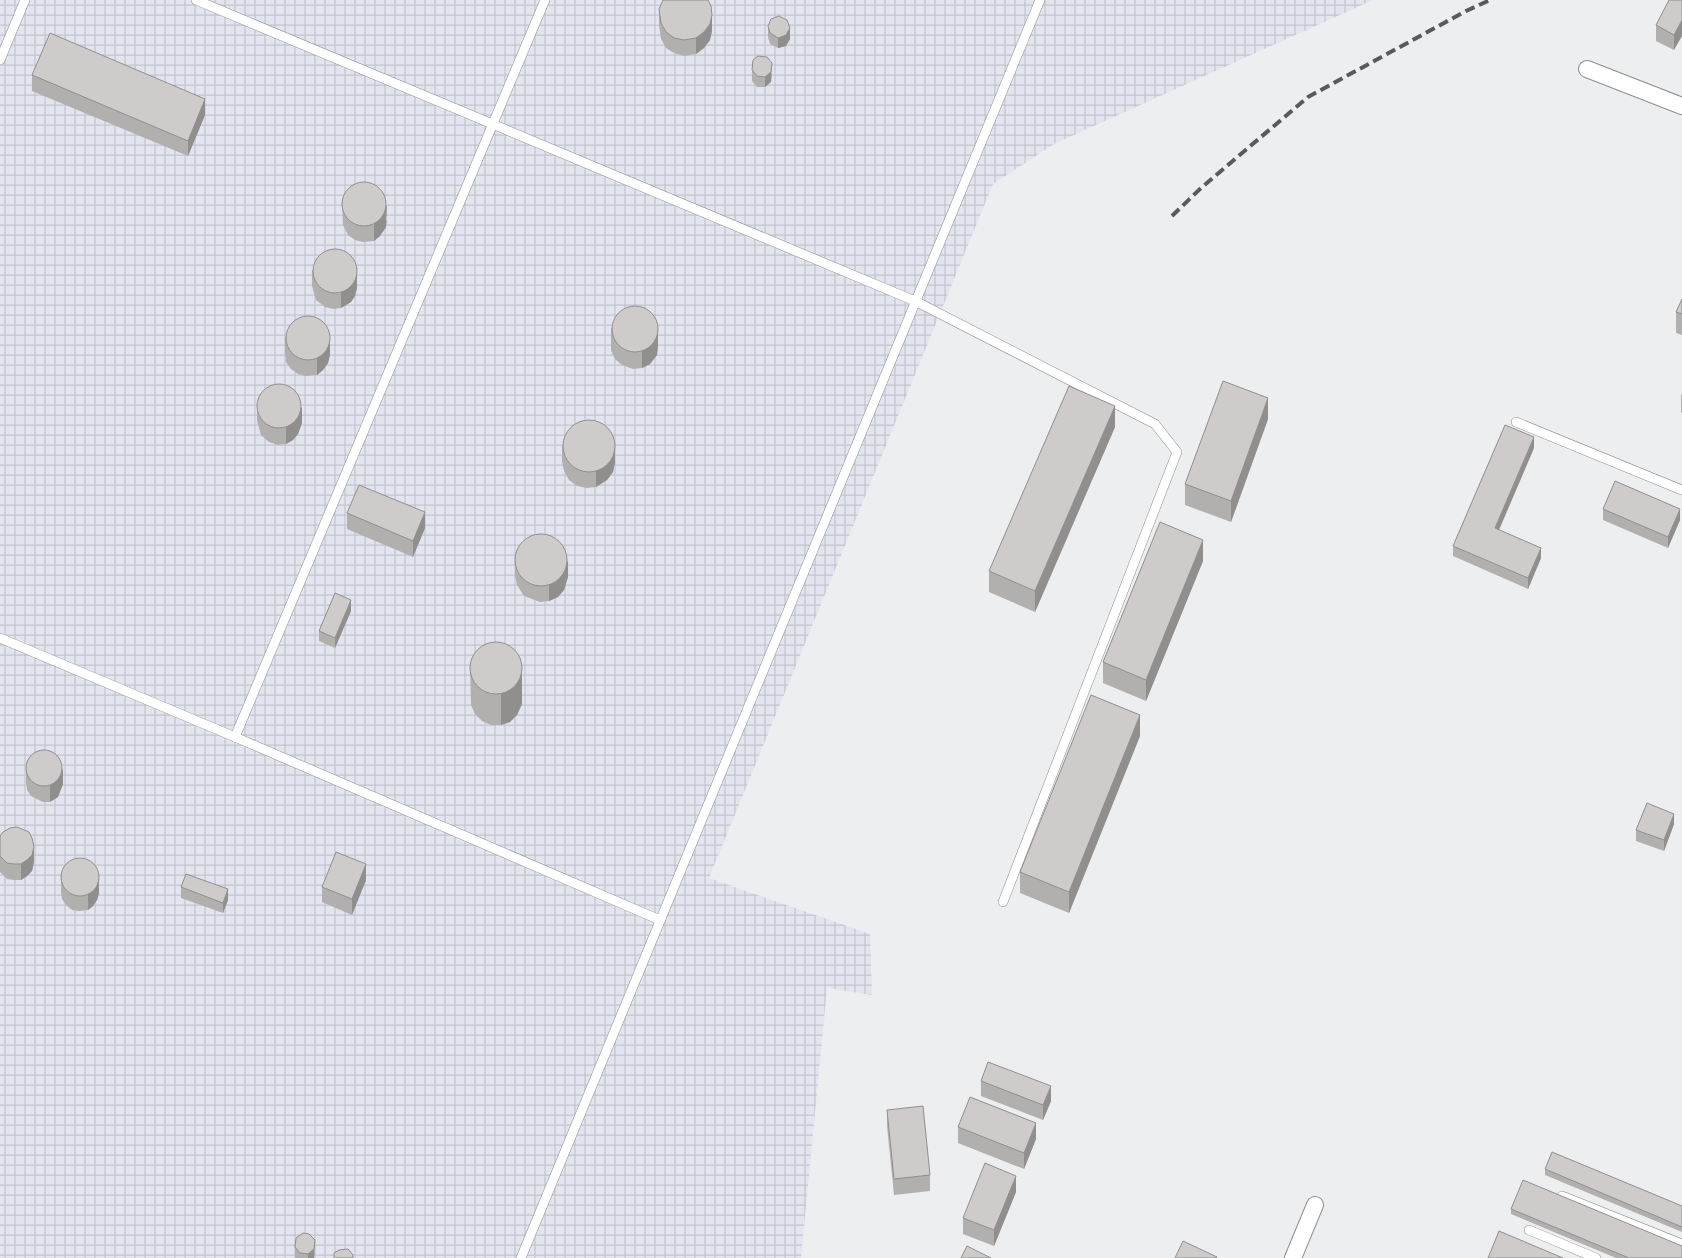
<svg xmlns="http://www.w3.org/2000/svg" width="1682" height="1258" viewBox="0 0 1682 1258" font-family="'Nunito Sans',sans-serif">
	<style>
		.industrial { fill: url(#industrial-grid) }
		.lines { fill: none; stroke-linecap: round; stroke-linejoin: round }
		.lane-casing { stroke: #8e8f92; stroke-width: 10 }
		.street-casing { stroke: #8e8f92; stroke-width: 18 }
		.lane { stroke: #fff; stroke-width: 9 }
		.street { stroke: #fff; stroke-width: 16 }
		.rail { stroke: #5a5a5b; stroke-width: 4; stroke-dasharray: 10 5; stroke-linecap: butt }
		.wall { fill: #b2afaf }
		.shaded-wall { fill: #918e8e }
		.building { fill: #cfcbcb; stroke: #918e8e }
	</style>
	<defs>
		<pattern id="industrial-grid" width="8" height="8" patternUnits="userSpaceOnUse" patternTransform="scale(1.25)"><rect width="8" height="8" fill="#e2e5ef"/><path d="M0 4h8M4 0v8" fill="none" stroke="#c3c5ce"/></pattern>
	</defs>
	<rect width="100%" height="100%" fill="#edeef0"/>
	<path class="industrial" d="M0,0H1373L1054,144L993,184L709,878L870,934L872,995L827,988L801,1258H0Z"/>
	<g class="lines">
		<g class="lane-casing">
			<g id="lane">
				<path d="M196,0L915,301L1155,424L1177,452L1003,902"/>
				<path d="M0,60L25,0"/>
				<path d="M1516,422L1682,490"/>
				<path d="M0,638L235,737L660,920"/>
				<path d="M235,737L545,0"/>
				<path d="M1562,1196L1682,1244"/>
				<path d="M1529,1230L1596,1258"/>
				<path d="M521,1258L1040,0"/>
			</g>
		</g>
		<g class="street-casing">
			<g id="street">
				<path d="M1587,69L1682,106"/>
				<path d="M1293,1258L1315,1205"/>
			</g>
		</g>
		<use href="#lane" class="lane"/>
		<use href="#street" class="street"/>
		<path class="rail" d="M1172,216L1201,188L1308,97L1466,11L1490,0"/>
	</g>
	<g class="wall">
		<path d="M1682,0L1674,50L1656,41V25Z"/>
		<path d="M659,9L712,31L710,40L704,48L696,54L684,56L674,53L666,48L661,39L659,25Z"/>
		<path d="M768,26L790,39L786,46L778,48L770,44L768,37Z"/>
		<path d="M752,70L772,74L771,82L765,87H757L752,81Z"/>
		<path d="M32,75L205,115L188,156L32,91Z"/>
		<path d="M342,201L387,221L386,227L380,236L374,241L363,242L355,240L348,235L343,225Z"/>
		<path d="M312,270L357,288L355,296L351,302L341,308L333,309L325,307L316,300L312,286Z"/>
		<path d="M1682,299V335L1676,333V312Z"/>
		<path d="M611,328L658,346L657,355L650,364L642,368L633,369L622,365L615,359L611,350Z"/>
		<path d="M285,337L330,355L328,363L323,370L317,375L306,376L298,374L291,369L286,362L285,353Z"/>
		<path d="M1682,393V413L1681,412V396Z"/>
		<path d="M257,405L302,423L298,434L293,440L286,444L278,445L269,442L261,435L257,421Z"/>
		<path d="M1268,419L1231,522L1185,505V484Z"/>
		<path d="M1115,427L1035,612L989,592V571Z"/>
		<path d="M562,445L615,463L613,472L607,480L596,487L587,488L577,486L569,480L564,471L562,461Z"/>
		<path d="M1534,448L1499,530L1541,558L1528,589L1453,556V546Z"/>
		<path d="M1603,509L1680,520L1668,548L1603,520Z"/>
		<path d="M347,513L425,528L413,557L347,529Z"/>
		<path d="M515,559L568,577L564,590L558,597L549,601L540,602L524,596L517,585L515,575Z"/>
		<path d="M1203,561L1146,701L1103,683V662Z"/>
		<path d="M351,611L335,648L319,641V631Z"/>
		<path d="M522,663V704L517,715L510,722L501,725H491L482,721L475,714L471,705L470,664Z"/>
		<path d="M1140,736L1069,913L1020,893V872Z"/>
		<path d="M26,767L63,784L58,797L50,802H43L31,796L27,790L26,783Z"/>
		<path d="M1674,824L1664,851L1636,841V830Z"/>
		<path d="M0,836L34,862L32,871L27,876L21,880H14L7,879L0,872Z"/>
		<path d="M61,876L99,893L97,900L93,906L88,910L79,911L72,910L66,905L62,899L61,892Z"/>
		<path d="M366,880L352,915L322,902V887Z"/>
		<path d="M181,887L228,900L223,913L181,898Z"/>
		<path d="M981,1081L1051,1101L1043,1120L981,1096Z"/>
		<path d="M887,1110L930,1175V1191L894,1195L887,1126Z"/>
		<path d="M958,1127L1036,1139L1024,1169L958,1143Z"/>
		<path d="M1545,1169L1682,1206V1232L1545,1175Z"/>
		<path d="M1016,1192L994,1246L963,1234V1218Z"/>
		<path d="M1511,1209L1682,1258H1616L1511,1214Z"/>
		<path d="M295,1247L315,1251L314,1258H295Z"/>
	</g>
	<g class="shaded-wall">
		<path d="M712,15V31L710,40L704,48L696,54V38Z"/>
		<path d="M1682,20V36L1674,50V35Z"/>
		<path d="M790,28V39L786,46L778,48V38Z"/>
		<path d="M772,63L771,82L765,87V77Z"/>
		<path d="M205,99V115L188,156V141Z"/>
		<path d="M387,205L386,227L380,236L374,241V225Z"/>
		<path d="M357,272V288L355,296L351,302L341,308V292Z"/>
		<path d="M658,330V346L657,355L650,364L642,368V352Z"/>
		<path d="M330,339V355L328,363L323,370L317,375V359Z"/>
		<path d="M1268,398V419L1231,522V501Z"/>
		<path d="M1115,406V427L1035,612V591Z"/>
		<path d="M302,407V423L298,434L293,440L286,444V428Z"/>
		<path d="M1534,437V448L1495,539V528Z"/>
		<path d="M615,447V463L613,472L607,480L596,487V471Z"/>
		<path d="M1680,509V520L1668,548V537Z"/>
		<path d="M425,512V528L413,557V541Z"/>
		<path d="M1203,540V561L1146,701V680Z"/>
		<path d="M1541,548V558L1528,589V578Z"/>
		<path d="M568,561V577L564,590L558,597L549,601V585Z"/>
		<path d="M351,600V611L335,648V638Z"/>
		<path d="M522,673V704L517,715L510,722L501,725V694Z"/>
		<path d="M1140,715V736L1069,913V892Z"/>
		<path d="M63,769V784L58,797L50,802V786Z"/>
		<path d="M1674,814V824L1664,851V840Z"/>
		<path d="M34,847V862L32,871L27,876L21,880V864Z"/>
		<path d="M366,864V880L352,915V899Z"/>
		<path d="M99,878V893L97,900L93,906L88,910V894Z"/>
		<path d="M228,889V900L223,913V903Z"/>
		<path d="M1051,1086V1101L1043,1120V1105Z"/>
		<path d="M1036,1123V1139L1024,1169V1153Z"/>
		<path d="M1016,1176V1192L994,1246V1230Z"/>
		<path d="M315,1240L314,1258H308V1254Z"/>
	</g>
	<g class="building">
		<path d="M663,0H708L711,6L712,15L710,24L704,32L696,38L684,40L674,38L666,32L661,23L659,9Z"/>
		<path d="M1669,0H1682V20L1674,35L1656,25Z"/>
		<path d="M779,16L787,20L790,28L786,35L778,38L770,33L768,26L771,19Z"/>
		<path d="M50,33L205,99L188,141L32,75Z"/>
		<path d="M758,56L767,57L772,63L771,72L765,77L757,76L752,70L753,60Z"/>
		<circle cx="364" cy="204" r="22"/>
		<circle cx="335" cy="271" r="22"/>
		<path d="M1682,299V314L1676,312Z"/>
		<circle cx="635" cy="329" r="23"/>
		<circle cx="308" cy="338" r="22"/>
		<path d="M1223,381L1268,398L1231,501L1185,484Z"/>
		<circle cx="279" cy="406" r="22"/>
		<path d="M1069,386L1115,406L1035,591L989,571Z"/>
		<circle cx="589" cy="446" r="26"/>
		<path d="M1505,425L1534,437L1495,528L1541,548L1528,578L1453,546Z"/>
		<path d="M1615,481L1680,509L1668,537L1603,509Z"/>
		<path d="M359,485L425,512L413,541L347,513Z"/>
		<path d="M1160,522L1203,540L1146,680L1103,662Z"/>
		<circle cx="541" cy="560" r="26"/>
		<path d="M335,593L351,600L335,638L319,631Z"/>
		<circle cx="496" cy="668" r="26"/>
		<path d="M1091,695L1140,715L1069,892L1020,872Z"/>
		<circle cx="44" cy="768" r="18"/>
		<path d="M1647,803L1674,814L1664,840L1636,830Z"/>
		<path d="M17,827L29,832L32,838L34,847L32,855L27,860L21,864H14L7,863L0,856V836L3,832L10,828Z"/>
		<path d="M336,852L366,864L352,899L322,887Z"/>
		<circle cx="80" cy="877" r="19"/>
		<path d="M186,874L228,889L223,903L181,887Z"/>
		<path d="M988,1062L1051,1086L1043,1105L981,1081Z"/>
		<path d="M970,1097L1036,1123L1024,1153L958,1127Z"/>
		<path d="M923,1106L930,1175L894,1179L887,1110Z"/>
		<path d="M1552,1152L1682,1206V1227L1545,1169Z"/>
		<path d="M985,1163L1016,1176L994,1230L963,1218Z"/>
		<path d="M1523,1180L1682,1246V1258H1629L1511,1209Z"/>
		<path d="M1499,1231L1563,1258H1488Z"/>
		<path d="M303,1233L309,1234L315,1240L314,1249L308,1254L300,1253L295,1247L296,1238Z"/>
		<path d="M1183,1241L1217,1257L1216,1258H1175Z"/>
		<path d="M967,1246L991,1258H961Z"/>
		<path d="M348,1249L353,1255V1258H334V1253L339,1250Z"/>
	</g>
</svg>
